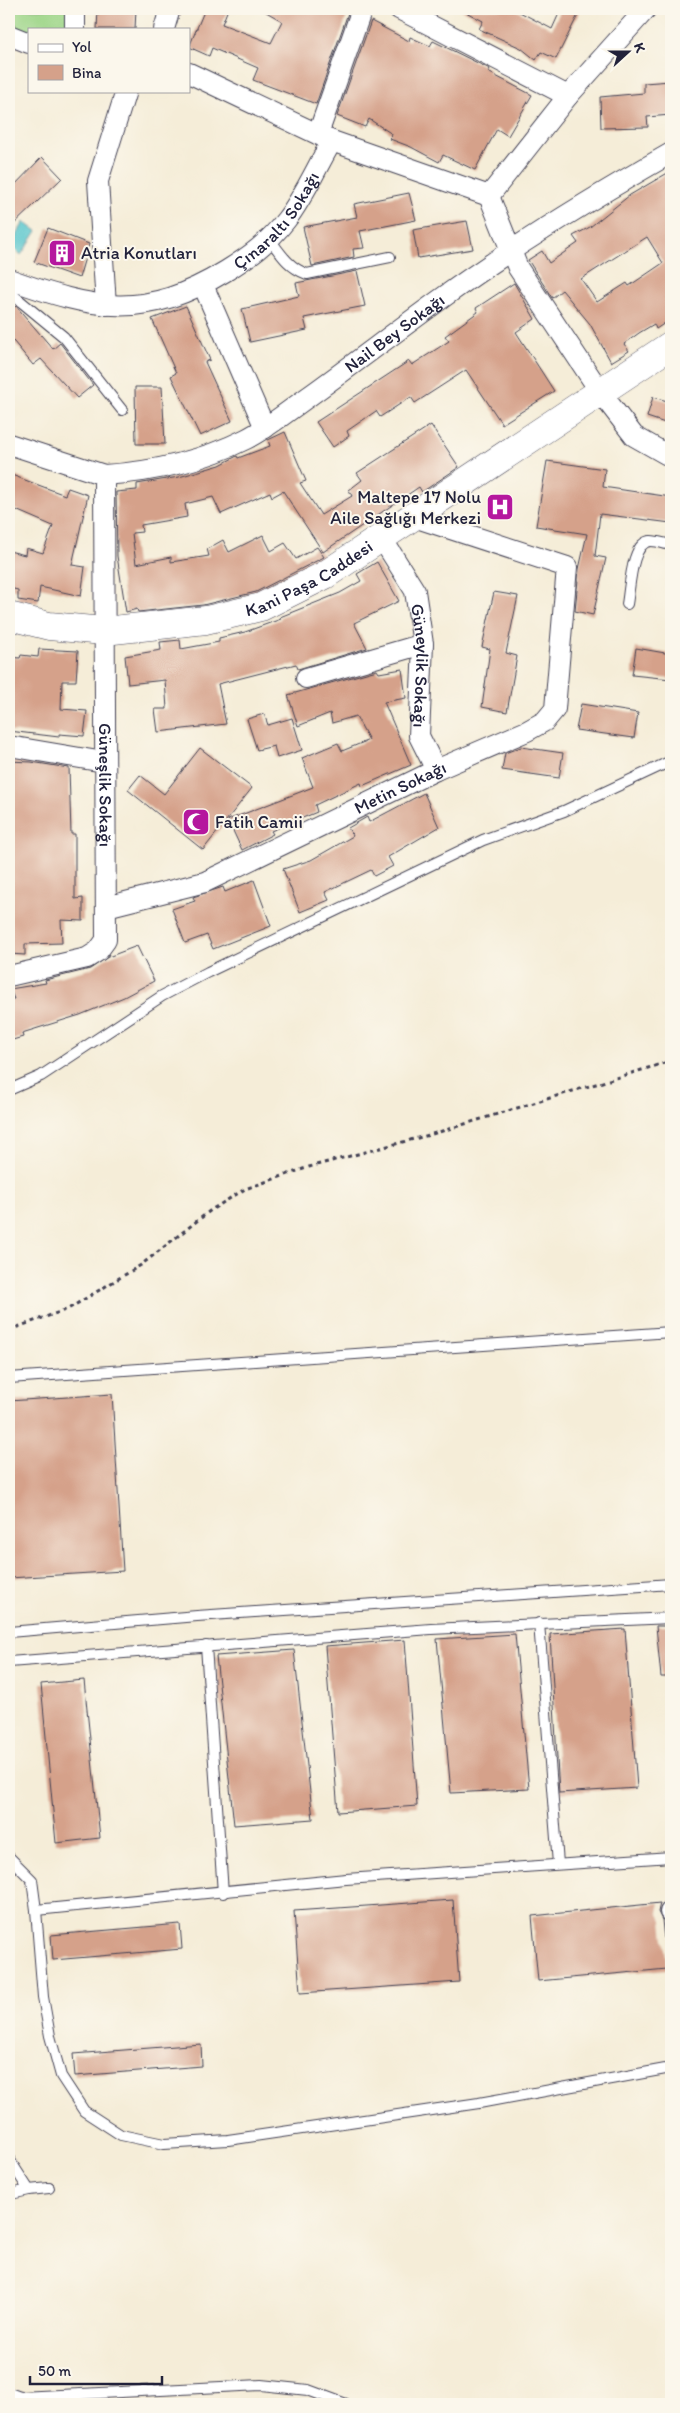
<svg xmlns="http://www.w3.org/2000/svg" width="680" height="2413" viewBox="0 0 680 2413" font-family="Itim,sans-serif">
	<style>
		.green { fill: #9cd587; stroke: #5f7c61 }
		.water { fill: #58c6cd; stroke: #3d7484 }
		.building { fill: #d5a18a; fill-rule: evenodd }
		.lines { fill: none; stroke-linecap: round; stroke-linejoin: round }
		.lane-casing { stroke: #424053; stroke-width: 12 }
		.street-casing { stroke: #424053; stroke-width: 22 }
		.secondary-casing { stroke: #424053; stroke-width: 29 }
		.path { stroke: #424053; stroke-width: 3; stroke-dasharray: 4 4; stroke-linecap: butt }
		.lane { stroke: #fff; stroke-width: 10 }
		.street { stroke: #fff; stroke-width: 20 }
		.secondary { stroke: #fff; stroke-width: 28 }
		.labels { text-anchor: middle; stroke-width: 4; stroke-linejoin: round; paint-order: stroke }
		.street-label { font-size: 18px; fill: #22223b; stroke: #fbf7ec }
		.poi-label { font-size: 18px; fill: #22223b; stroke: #fbf7ec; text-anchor: start }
	</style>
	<rect width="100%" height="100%" fill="#fbf7ec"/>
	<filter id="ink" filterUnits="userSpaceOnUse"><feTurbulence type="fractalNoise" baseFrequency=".02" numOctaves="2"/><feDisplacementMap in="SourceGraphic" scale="10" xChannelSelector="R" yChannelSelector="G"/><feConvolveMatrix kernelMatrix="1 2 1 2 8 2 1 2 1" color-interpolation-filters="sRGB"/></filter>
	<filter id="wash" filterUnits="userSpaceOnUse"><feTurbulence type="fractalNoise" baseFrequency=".0096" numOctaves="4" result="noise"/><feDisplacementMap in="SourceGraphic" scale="20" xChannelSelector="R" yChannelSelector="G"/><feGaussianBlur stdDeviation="1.12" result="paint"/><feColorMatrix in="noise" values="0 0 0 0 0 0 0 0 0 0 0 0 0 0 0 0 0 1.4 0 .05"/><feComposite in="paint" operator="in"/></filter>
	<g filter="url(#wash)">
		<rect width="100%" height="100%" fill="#f5edd8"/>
		<path class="green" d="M9,9H69L68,29H29V36L9,26Z"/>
		<path class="water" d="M24,222L37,231L21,255L11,245Z"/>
		<g id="blocks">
			<g class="building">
				<path d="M98,9H136L135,29H97Z"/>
				<path d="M205,9H228L222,24L271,43L282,21L261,9H341L348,13L316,104L253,80L258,68L212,48L209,56L189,47Z"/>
				<path d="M460,9H514L552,29L561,9H581L556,59L541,52L536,60L521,48L479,29L483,21Z"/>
				<path d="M371,21L409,41L410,37L430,46L433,41L490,69L488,72L532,95L508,136L497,129L475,170L443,155L439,162L411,147L390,139L392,134L369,119L365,127L337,116Z"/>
				<path d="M671,81V115L647,117L648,127L601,128L600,97L644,93V83Z"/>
				<path d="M42,157L62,178L9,229V191Z"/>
				<path d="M671,171V319L656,329L654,324L639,333L624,344L629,351L611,362L590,324L562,290L552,298L528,260L542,251L549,263L578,243L573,236L590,227L630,195ZM647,237L663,263L629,286L627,283L597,302L581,279Z"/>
				<path d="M409,193L416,220L360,231L364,248L353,249L354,257L312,266L303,227L357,217L354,204Z"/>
				<path d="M467,221L473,249L418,258L413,230Z"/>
				<path d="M48,228L89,244L79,278L34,262Z"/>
				<path d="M357,271L365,306L304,318L307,330L250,342L242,309L299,296L296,283Z"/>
				<path d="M514,283L535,319L516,332L554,391L502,424L466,370L415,403L411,397L380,417L376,411L347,431L349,436L333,447L316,422L409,361L412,365L449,341L445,336L478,312L476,308Z"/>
				<path d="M16,306L53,349L60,343L93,385L77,398L41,359L33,365L9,336V311Z"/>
				<path d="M186,306L210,360L205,362L232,421L200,436L171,376L176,373L152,319Z"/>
				<path d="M135,387H162L165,444H136Z"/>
				<path d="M653,397L671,402V425L647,417Z"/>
				<path d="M431,425L459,467L422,492L419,487L323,552L283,491L272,497L270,492L221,514L213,497L185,504L187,517L141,525L142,532L132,533L136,564L171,557V562L209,556L207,549L223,540L229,552L263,535L271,551L285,543L296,559L317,547L324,557L256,592L203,605L138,612L137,609L126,612L117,556L116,492L137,490V484L179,477L220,465L237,456L238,458L270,446L268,440L285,432L306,481L300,483L321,515L352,496L349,490L362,480L357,473Z"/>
				<path d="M547,461L605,469L603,487L671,497V523L600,514L595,556L606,558L593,615L575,611L579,569L587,534L536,526Z"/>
				<path d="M9,474L65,495L68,488L88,495L72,565L85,567L81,596L40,587L38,603L18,600V590L9,588V551L25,555L26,548L43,553L53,526L9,507Z"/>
				<path d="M377,562L399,601L354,623L367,648L298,669L296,664L218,684L226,724L158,732L155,709H167L165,680L128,684L125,656L161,650L160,642L180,640L181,649L219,642V638L245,632L281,619L280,617L340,593L361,581L357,574Z"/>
				<path d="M494,592L518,596L506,653L517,656L507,712L482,707L490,649L482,647Z"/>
				<path d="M636,648L671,654V679L632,675Z"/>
				<path d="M39,649L78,651L76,681H62L61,709L87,711L84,736L59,734V737L9,731V657L20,658L21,655L38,657Z"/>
				<path d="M402,669L406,698L384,702L411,765L362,786L361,783L315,805L317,812L271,831L273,834L242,850L228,820L313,787L302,758L338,743L342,751L369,740L356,716L332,723L330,713L298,726L288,695L377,670L379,673Z"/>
				<path d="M581,704L638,713L634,738L576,730Z"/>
				<path d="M264,714L268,725L292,718L302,750L277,758L274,746L257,750L247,719Z"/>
				<path d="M521,747L563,753L559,778L502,770L505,753Z"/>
				<path d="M200,748L252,788L203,850L128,790L140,775L164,794Z"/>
				<path d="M9,761L31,762L69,768L71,834H75V899L83,898V921L61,920L62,943L25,944V955L9,954Z"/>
				<path d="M424,793L439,827L388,857L393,866L374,876L371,870L325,892L329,900L300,912L283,869L311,860L353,836L348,828L367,817L369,822Z"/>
				<path d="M254,880L271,926L213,949L207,935L185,943L172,909L195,901L193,897L223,887L225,892Z"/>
				<path d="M137,946L154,981L124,997L80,1015L22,1033L23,1037L9,1041V999H14L10,989L46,983L45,980L90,969L108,957Z"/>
				<path d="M112,1394L123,1571L9,1578V1401Z"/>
				<path d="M656,1626H671V1677H661Z"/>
				<path d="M625,1629L637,1788L559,1793L550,1634Z"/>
				<path d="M515,1634L529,1789L451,1793L437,1639Z"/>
				<path d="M405,1640L417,1806L338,1812L325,1646Z"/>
				<path d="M294,1650L313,1819L234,1825L216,1656Z"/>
				<path d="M84,1680L100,1838L56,1843L41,1684Z"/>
				<path d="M453,1900L459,1982L300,1993L294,1911Z"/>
				<path d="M660,1903L658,1912L662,1920L667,1969L538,1981L532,1916Z"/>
				<path d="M180,1924L182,1949L53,1960L51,1935Z"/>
				<path d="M201,2044L202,2066L75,2076L73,2054Z"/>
			</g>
		</g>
	</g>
	<g filter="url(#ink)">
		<use href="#blocks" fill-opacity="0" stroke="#424053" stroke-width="1"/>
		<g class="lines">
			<g class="lane-casing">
				<g id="lane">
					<path d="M269,238C280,253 289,268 307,274L390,257"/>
					<path d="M12,280L13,295L64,337L122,410"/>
					<path d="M627,604C630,589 631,541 651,541C658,541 665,544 671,545"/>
					<path d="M9,1090L41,1076L162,996L208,972L483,840L564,811L671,761"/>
					<path d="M9,1378L671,1332"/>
					<path d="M539,1623L558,1864"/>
					<path d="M9,1632L197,1616L671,1584"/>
					<path d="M206,1646L223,1893"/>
					<path d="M9,1662L431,1629L671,1618"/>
					<path d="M9,1857L32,1880L36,1910L346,1879L671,1857"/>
					<path d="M36,1910L43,1997L50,2036L61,2076L84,2111L121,2135L164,2144L228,2140L479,2103L671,2068"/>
					<path d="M9,2159L29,2190L49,2188"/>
					<path d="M9,2191L11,2194L29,2190"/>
					<path d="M9,2393L20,2397L261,2385L308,2390L346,2404"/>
				</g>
			</g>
			<g class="street-casing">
				<g id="street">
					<path d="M75,29V9"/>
					<path d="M164,29L170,9"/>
					<path d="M9,35L29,43"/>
					<path d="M189,73L332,141L489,196L568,96L399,9"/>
					<path d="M568,96L646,9"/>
					<path d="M318,134L362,9"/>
					<path d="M489,196L518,268L601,393L634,436L671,457"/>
					<path id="s1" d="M9,279C95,310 144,321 226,271C250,256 268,243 286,220C304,197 317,166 332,141"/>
					<path d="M203,285L265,428"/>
					<path d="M106,305L98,181L126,91"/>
					<path id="s2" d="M9,444L104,475L106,940L98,951L87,958L9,976"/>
					<path id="s3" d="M104,475C153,472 202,461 246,439C268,428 288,411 308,397C354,364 399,329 445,296C517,244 594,197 671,153"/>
					<path id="s4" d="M381,537L415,591L423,644L419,736L436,770"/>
					<path d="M306,678L423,644"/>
					<path d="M9,746L104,762"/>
					<path id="s5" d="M106,907L205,882L436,770L527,731L545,721L555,709L567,567L414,517"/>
					<path d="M670,1912H671"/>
				</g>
			</g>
			<g class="secondary-casing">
				<g id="secondary">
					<path id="s6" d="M9,616L49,626L104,631L206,620L261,607L325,575L671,345"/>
				</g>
			</g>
			<path class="path" d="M9,1330L68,1309L141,1265L211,1210L245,1189L309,1167L429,1135L671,1061"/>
			<use href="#lane" class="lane"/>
			<use href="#street" class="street"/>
			<use href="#secondary" class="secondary"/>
		</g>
	</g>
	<defs>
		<g id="building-square" transform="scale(1.4375)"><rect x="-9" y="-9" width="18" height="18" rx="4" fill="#b5179e" stroke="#fbf7ec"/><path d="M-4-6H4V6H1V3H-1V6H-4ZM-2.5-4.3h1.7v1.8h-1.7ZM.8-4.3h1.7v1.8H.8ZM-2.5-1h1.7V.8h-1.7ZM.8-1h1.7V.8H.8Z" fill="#fff"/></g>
		<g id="hospital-square" transform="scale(1.4375)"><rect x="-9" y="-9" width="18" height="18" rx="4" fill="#b5179e" stroke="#fbf7ec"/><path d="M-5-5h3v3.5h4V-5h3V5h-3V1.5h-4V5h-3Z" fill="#fff"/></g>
		<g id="mosque-square" transform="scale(1.4375)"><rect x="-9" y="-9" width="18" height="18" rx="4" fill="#b5179e" stroke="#fbf7ec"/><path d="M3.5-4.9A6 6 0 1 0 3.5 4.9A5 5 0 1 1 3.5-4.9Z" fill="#fff"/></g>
	</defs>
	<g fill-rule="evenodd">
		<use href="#building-square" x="62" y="253"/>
		<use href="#hospital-square" x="500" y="507"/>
		<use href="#mosque-square" x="196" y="822"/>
	</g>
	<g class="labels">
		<g class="street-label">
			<text dy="6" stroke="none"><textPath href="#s1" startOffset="300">Çınaraltı Sokağı</textPath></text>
			<text dy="6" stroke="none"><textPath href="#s3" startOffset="330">Nail Bey Sokağı</textPath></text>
			<text dy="6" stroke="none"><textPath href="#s6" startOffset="311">Kani Paşa Caddesi</textPath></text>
			<text dy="6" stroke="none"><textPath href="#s4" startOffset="139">Güneylik Sokağı</textPath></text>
			<text dy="6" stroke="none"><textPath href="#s2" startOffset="410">Güneşlik Sokağı</textPath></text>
			<text dy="6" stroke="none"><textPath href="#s5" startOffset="319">Metin Sokağı</textPath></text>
		</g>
		<g class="poi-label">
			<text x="81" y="259">Atria Konutları</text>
			<text x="481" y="503" text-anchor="end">Maltepe 17 Nolu<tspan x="481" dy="21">Aile Sağlığı Merkezi</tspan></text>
			<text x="215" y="828">Fatih Camii</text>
		</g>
	</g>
	<rect width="680" height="2413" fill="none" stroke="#fbf7ec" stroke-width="30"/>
	<rect x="28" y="28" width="162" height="65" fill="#fbf7ec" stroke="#a4a2a5"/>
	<rect x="38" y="44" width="25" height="8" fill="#ffffff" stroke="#a4a2a5"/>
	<text x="72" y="52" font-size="15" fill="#22223b">Yol</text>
	<rect x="38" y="65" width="25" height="15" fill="#d5a18a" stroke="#a4a2a5"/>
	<text x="72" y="78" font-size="15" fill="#22223b">Bina</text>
	<g transform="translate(628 52) rotate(69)" stroke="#fbf7ec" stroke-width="4" paint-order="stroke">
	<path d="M0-4L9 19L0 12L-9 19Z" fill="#22223b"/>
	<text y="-8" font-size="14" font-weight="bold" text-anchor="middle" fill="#22223b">K</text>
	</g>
	<path d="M30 2376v8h132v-8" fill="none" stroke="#22223b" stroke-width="2.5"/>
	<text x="38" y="2376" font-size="15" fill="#22223b" stroke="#fbf7ec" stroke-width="4" paint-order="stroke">50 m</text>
</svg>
